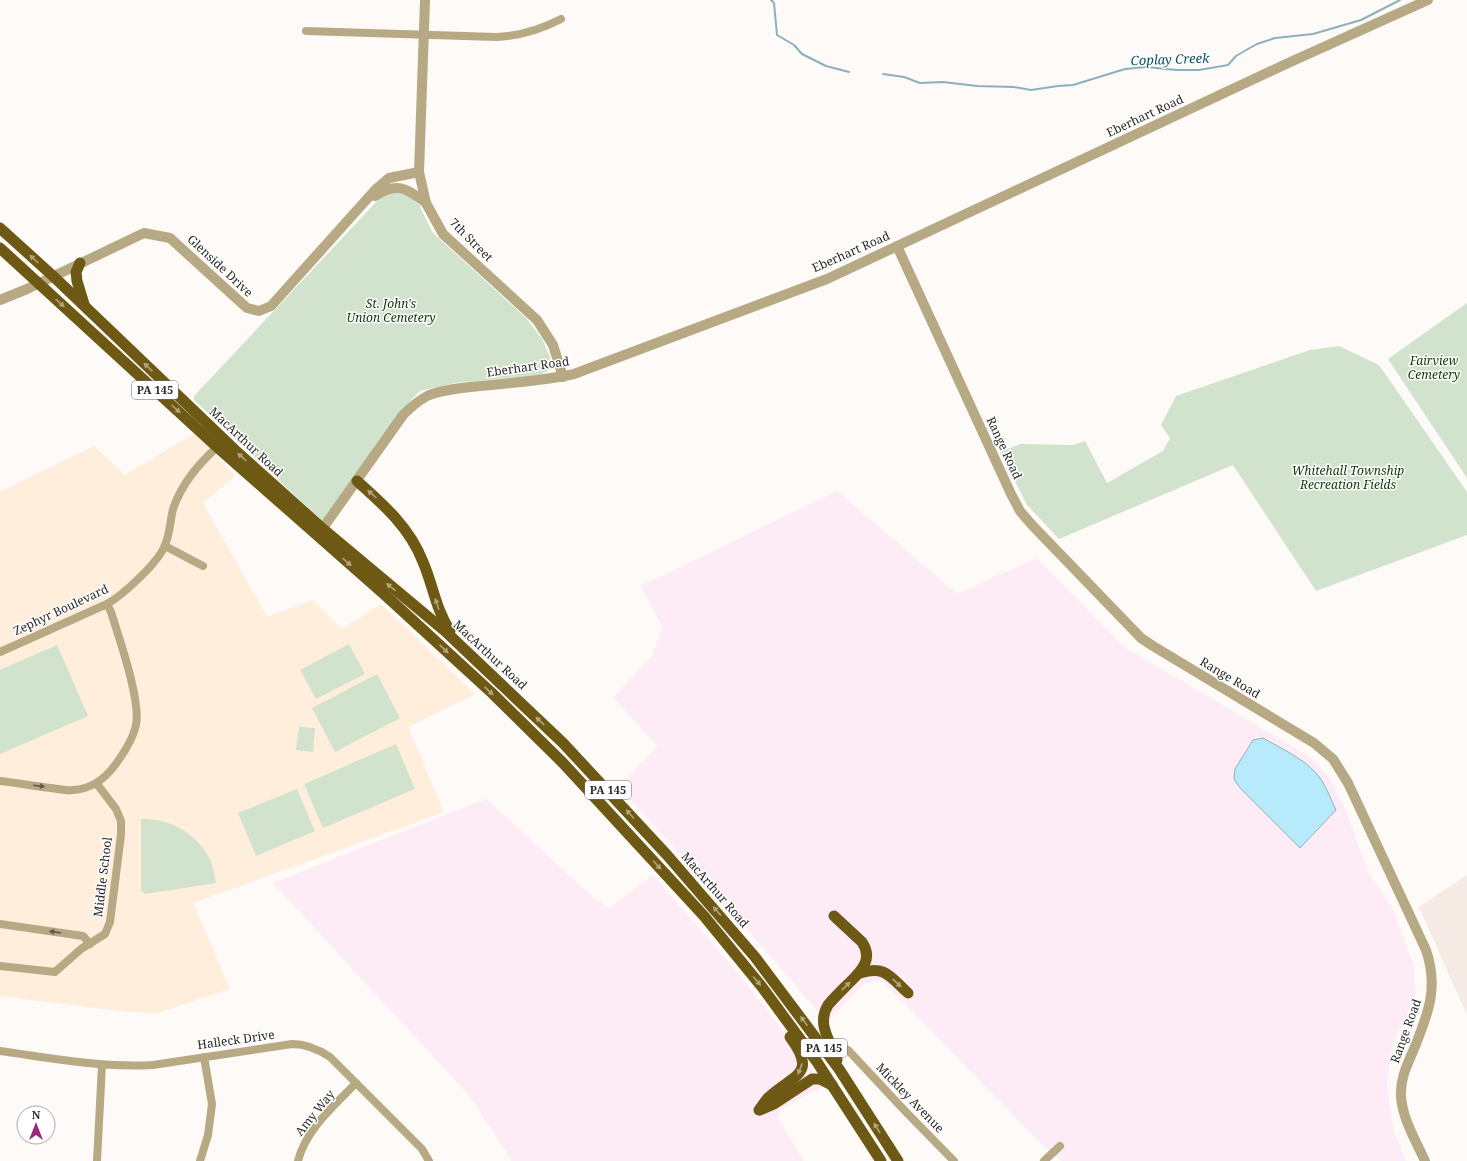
<svg xmlns="http://www.w3.org/2000/svg" width="1467" height="1161" viewBox="0 0 1467 1161" font-family="'Noto Serif',serif">
	<style>
		.commercial { fill: #fdebf5 }
		.built { fill: #f6ebe4 }
		.education { fill: #feeedb }
		.green { fill: #d1e3cd }
		.water { fill: #b8eafe; stroke: #8db0be }
		.lines { fill: none; stroke-linecap: round; stroke-linejoin: round }
		.stream { stroke: #8db0be; stroke-width: 2 }
		.minor { stroke: #b6a983; stroke-width: 8 }
		.tertiary { stroke: #b6a983; stroke-width: 10 }
		.trunk { stroke: #6e5914; stroke-width: 11 }
		.oneway { fill: #afa47e }
		.oneway2 { fill: #625c4c }
		.labels { text-anchor: middle; stroke-width: 3; stroke-linejoin: round; paint-order: stroke }
		.shield { fill: #fff; stroke: #6a6968; stroke-width: 1 }
		.shield-label { font-size: 11px; font-weight: bold; fill: #2a2928 }
		.street-label { font-size: 12px; fill: #2a2928; stroke: #fff }
		.park-label { font-size: 12px; font-style: italic; fill: #0d3604; stroke: #fff }
		.water-label { font-size: 13px; font-style: italic; fill: #094f63; stroke: #fff }
	</style>
	<rect width="100%" height="100%" fill="#fdfaf8"/>
	<g class="commercial">
		<path d="M837,491L957,594L1037,558L1124,647L1310,757L1330,778L1346,811L1369,874L1394,911L1414,967L1415,997L1392,1045L1387,1084L1393,1130L1406,1161H1061L1041,1144L882,980L865,983L831,1017L829,1024L738,919L619,787L628,777L658,746L613,698L652,656L663,627L641,586Z"/>
		<path d="M486,799L595,899L609,908L653,875L742,978L811,1067L822,1087L781,1109L778,1119L804,1161H512L468,1094L273,883Z"/>
	</g>
	<path class="built" d="M1467,875V1015L1419,907Z"/>
	<path class="education" d="M195,433L235,476L203,503L267,617L313,600L342,629L381,604L475,694L408,727L444,812L193,903L230,989L157,1013L127,1012L0,996V492L94,446L125,475Z"/>
	<g class="green">
		<path d="M391,191L408,196L419,205L433,233L526,318L542,339L550,357L551,369L540,375L455,383L420,391L412,399L322,521L194,400V396L377,201Z"/>
		<path d="M1467,303V478L1388,359Z"/>
		<path d="M1339,346L1379,365L1467,492V535L1316,591L1233,465L1059,539L1027,505L1000,452L1020,444L1073,445L1085,441L1107,483L1163,451L1170,438L1161,425L1176,396L1310,350Z"/>
		<path d="M349,644L365,674L316,699L300,670Z"/>
		<path d="M57,645L88,716L0,754V670Z"/>
		<path d="M377,674L400,718L335,752L312,708Z"/>
		<path d="M299,727L315,728L313,752L296,750Z"/>
		<path d="M396,744L415,789L323,828L304,784Z"/>
		<path d="M297,789L315,831L256,856L238,813Z"/>
		<path d="M141,819C168,818 195,832 208,856C213,864 214,874 216,883L145,894L141,890Z"/>
	</g>
	<path class="water" d="M1263,738C1280,748 1301,757 1315,772C1325,782 1330,798 1336,810L1300,848L1240,788L1234,779L1235,769L1253,740Z"/>
	<g class="lines">
		<g class="stream">
			<path d="M771,0L774,3L777,35L794,45L802,54L826,66L849,72"/>
			<path d="M883,74L904,77L920,83L943,82L977,86L1014,87L1031,90L1058,86L1073,85L1125,69L1146,67L1177,70H1199L1228,65L1236,56L1248,49L1257,44L1275,38L1313,34L1361,20L1400,0"/>
		</g>
		<g class="minor">
			<path d="M306,31L496,37C519,36 540,30 561,19"/>
			<path d="M165,546L203,566"/>
			<path d="M0,652L107,604C123,595 159,562 165,545C170,534 170,521 173,509C182,483 198,465 217,447"/>
			<path d="M0,781C17,783 34,786 51,788C58,789 66,791 73,790C91,789 104,780 115,765C124,753 133,739 136,725C141,700 119,638 111,612L107,604"/>
			<path d="M0,924L83,936L90,944"/>
			<path d="M0,966L55,972L81,949L105,934L110,922L121,835V821L116,809L97,784"/>
			<path d="M848,1050L905,1111L954,1161"/>
			<path d="M0,1051C51,1058 101,1068 153,1065L292,1044C306,1044 318,1049 330,1057L422,1149L429,1161"/>
			<path d="M97,1161L102,1065"/>
			<path d="M200,1161L208,1135L212,1104L204,1057"/>
			<path d="M298,1161C306,1129 334,1106 356,1083"/>
			<path d="M1044,1161L1060,1146"/>
		</g>
		<g class="tertiary">
			<path d="M425,0L419,172L426,203L443,234L537,320L553,345L563,377"/>
			<path d="M375,196C398,181 407,189 426,203"/>
			<path d="M897,246L1011,494L1020,511L1032,525L1141,638L1153,646L1314,743L1333,759L1348,783L1426,950C1439,988 1428,1014 1414,1049C1407,1065 1400,1079 1401,1096C1402,1118 1416,1141 1425,1161"/>
			<path d="M0,300L27,289L144,233L170,238L247,308L259,311L271,306L376,189L389,178L419,172"/>
			<path d="M318,535L403,415C410,408 418,401 427,396C443,389 462,388 479,386C510,383 543,381 574,374L827,279L1286,64L1428,0"/>
		</g>
		<g class="trunk">
			<path d="M0,228L53,276L235,450L323,529L445,631L563,743L667,855L755,957L839,1069L898,1161"/>
			<path d="M0,248L217,447L384,594L492,693L563,763L704,916L762,987L817,1062L881,1161"/>
			<path d="M80,263L76,272L77,281L84,304"/>
			<path d="M357,481C384,505 410,528 423,562C433,585 436,610 450,631"/>
			<path d="M834,916L862,942C875,961 858,974 845,987C839,993 833,999 828,1005C816,1025 831,1041 837,1060"/>
			<path d="M860,973C886,965 890,977 908,993"/>
			<path d="M759,1110C762,1106 765,1101 769,1097C794,1074 818,1075 790,1037"/>
			<path d="M760,1110L774,1104L812,1079H820L832,1085"/>
		</g>
	</g>
	<defs><path id="oneway-solid" d="M-6-.8H1V-3.2L6.5 0L1 3.2V.8H-6Z"/></defs>
	<g class="oneway">
		<use href="#oneway-solid" transform="translate(34 259) rotate(-138)"/>
		<use href="#oneway-solid" transform="translate(60 303) rotate(42)"/>
		<use href="#oneway-solid" transform="translate(148 367) rotate(-136)"/>
		<use href="#oneway-solid" transform="translate(176 409) rotate(42)"/>
		<use href="#oneway-solid" transform="translate(242 457) rotate(-138)"/>
		<use href="#oneway-solid" transform="translate(372 494) rotate(-138)"/>
		<use href="#oneway-solid" transform="translate(347 562) rotate(42)"/>
		<use href="#oneway-solid" transform="translate(391 587) rotate(-141)"/>
		<use href="#oneway-solid" transform="translate(437 604) rotate(-109)"/>
		<use href="#oneway-solid" transform="translate(444 649) rotate(43)"/>
		<use href="#oneway-solid" transform="translate(489 691) rotate(43)"/>
		<use href="#oneway-solid" transform="translate(540 721) rotate(-136)"/>
		<use href="#oneway-solid" transform="translate(630 814) rotate(-132)"/>
		<use href="#oneway-solid" transform="translate(657 865) rotate(48)"/>
		<use href="#oneway-solid" transform="translate(717 911) rotate(-131)"/>
		<use href="#oneway-solid" transform="translate(757 981) rotate(50)"/>
		<use href="#oneway-solid" transform="translate(897 983) rotate(43)"/>
		<use href="#oneway-solid" transform="translate(846 986) rotate(-44)"/>
		<use href="#oneway-solid" transform="translate(804 1021) rotate(-126)"/>
		<use href="#oneway-solid" transform="translate(800 1069) rotate(111)"/>
		<use href="#oneway-solid" transform="translate(877 1128) rotate(-122)"/>
	</g>
	<g class="oneway2">
		<use href="#oneway-solid" transform="translate(39 786) rotate(7)"/>
		<use href="#oneway-solid" transform="translate(55 932) rotate(-172)"/>
	</g>
	<g class="labels">
		<g class="shield">
			<rect x="132" y="381" width="46" height="18" rx="3"/>
			<rect x="585" y="781" width="46" height="18" rx="3"/>
			<rect x="801" y="1039" width="46" height="18" rx="3"/>
		</g>
		<g class="shield-label">
			<text x="155" y="394">PA 145</text>
			<text x="608" y="794">PA 145</text>
			<text x="824" y="1052">PA 145</text>
		</g>
		<g class="street-label">
			<text transform="translate(1145 116) rotate(-25)" y="4">Eberhart Road</text>
			<text transform="translate(471 240) rotate(45)" y="4">7th Street</text>
			<text transform="translate(851 252) rotate(-24)" y="4">Eberhart Road</text>
			<text transform="translate(220 266) rotate(43)" y="4">Glenside Drive</text>
			<text transform="translate(528 367) rotate(-8)" y="4">Eberhart Road</text>
			<text transform="translate(246 442) rotate(43)" y="4">MacArthur Road</text>
			<text transform="translate(1004 448) rotate(65)" y="4">Range Road</text>
			<text transform="translate(61 610) rotate(-25)" y="4">Zephyr Boulevard</text>
			<text transform="translate(490 655) rotate(43)" y="4">MacArthur Road</text>
			<text transform="translate(1230 678) rotate(31)" y="4">Range Road</text>
			<text transform="translate(103 877) rotate(-83)" y="4">Middle School</text>
			<text transform="translate(715 890) rotate(49)" y="4">MacArthur Road</text>
			<text transform="translate(1406 1031) rotate(-70)" y="4">Range Road</text>
			<text transform="translate(236 1040) rotate(-8)" y="4">Halleck Drive</text>
			<text transform="translate(910 1098) rotate(46)" y="4">Mickley Avenue</text>
			<text transform="translate(315 1113) rotate(-51)" y="4">Amy Way</text>
		</g>
		<g class="park-label">
			<text x="391" y="308">St. John's<tspan x="391" dy="14">Union Cemetery</tspan></text>
			<text x="1434" y="365">Fairview<tspan x="1434" dy="14">Cemetery</tspan></text>
			<text x="1348" y="475">Whitehall Township<tspan x="1348" dy="14">Recreation Fields</tspan></text>
		</g>
		<g class="water-label">
			<text transform="translate(1170 59) rotate(-2)" y="5">Coplay Creek</text>
		</g>
	</g>
	<g transform="translate(36 1125)"><circle r="19" fill="#ffffff" stroke="#aaa9a9"/>
	<path d="M0-3L7 15L0 10L-7 15Z" fill="#9d257e"/>
	<text y="-6" font-size="11" font-weight="bold" text-anchor="middle" fill="#2a2928">N</text>
	</g>
</svg>
